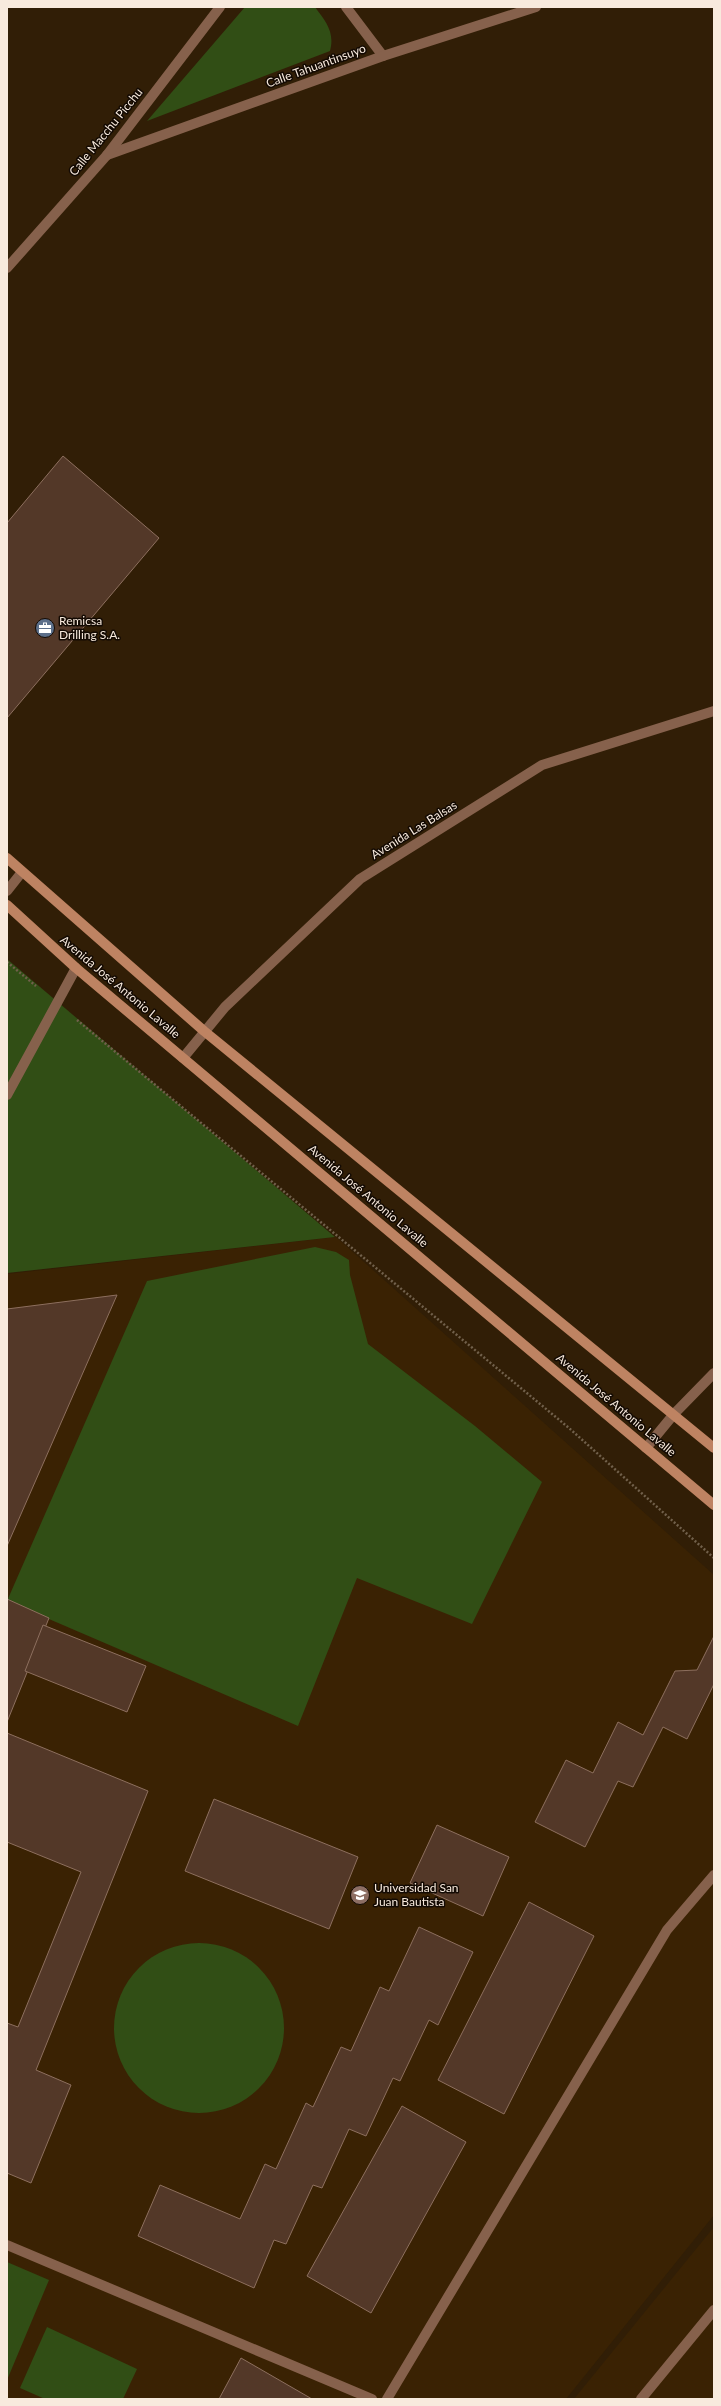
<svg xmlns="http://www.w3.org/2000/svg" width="721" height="2406" viewBox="0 0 721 2406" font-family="Lato,sans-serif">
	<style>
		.built { fill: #3a2203 }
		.green { fill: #314e15 }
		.building { fill: #533828; stroke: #8d6f5e }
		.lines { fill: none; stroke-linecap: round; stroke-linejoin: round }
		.path { stroke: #71604b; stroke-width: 2.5; stroke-dasharray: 2 2; stroke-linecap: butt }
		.service { stroke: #86614c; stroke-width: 10 }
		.pedestrian { stroke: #86614c; stroke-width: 10 }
		.minor { stroke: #86614c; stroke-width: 10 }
		.secondary { stroke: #be8362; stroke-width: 10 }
		.labels { text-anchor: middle; stroke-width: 3; stroke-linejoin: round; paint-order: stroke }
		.street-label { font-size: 12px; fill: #f8eadd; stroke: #130a03 }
		.poi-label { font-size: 12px; fill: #f8eadd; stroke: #130a03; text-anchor: start }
	</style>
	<rect width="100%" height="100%" fill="#311e06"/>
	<g class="built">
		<path d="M336,1237L714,1575V2215L566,2399H7V1274Z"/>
		<path d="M714,2227V2399H574Z"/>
	</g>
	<g class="green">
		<path d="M245,7H315C326,22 335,32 330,51L147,121Z"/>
		<path d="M7,959L335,1237L7,1273Z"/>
		<path d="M315,1247L336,1252L349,1260L350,1275L368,1344L475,1426L542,1482L472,1624L357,1578L298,1726L7,1601L147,1281Z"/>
		<circle cx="199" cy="2028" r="85"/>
		<path d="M7,2262L49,2280L7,2380Z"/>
		<path d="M47,2327L137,2369L123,2399H45L20,2388Z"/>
	</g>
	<g class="building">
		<path d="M63,456L159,538L7,718V523Z"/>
		<path d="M117,1295L7,1546V1309Z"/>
		<path d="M7,1599L49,1618L7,1722Z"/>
		<path d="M43,1625L146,1666L127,1712L25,1671Z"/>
		<path d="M714,1636V1684L687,1739L663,1727L633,1787L618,1781L585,1847L535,1822L566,1760L593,1773L618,1722L643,1735L675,1671L697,1670Z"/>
		<path d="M7,1733L148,1791L36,2070L71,2085L31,2183L7,2173V2023L18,2027L81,1872L7,1842Z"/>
		<path d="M214,1799L358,1857L329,1929L185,1871Z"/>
		<path d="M437,1825L509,1857L483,1916L410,1883Z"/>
		<path d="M529,1902L594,1936L504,2114L438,2080Z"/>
		<path d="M419,1927L473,1952L438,2025L429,2020L400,2081L393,2078L366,2136L349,2129L322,2188L313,2185L286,2244L274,2240L254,2288L138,2236L160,2185L240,2219L265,2164L276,2169L306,2103L313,2107L341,2047L351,2051L380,1987L389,1991Z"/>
		<path d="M402,2106L466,2142L371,2313L307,2276Z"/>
		<path d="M241,2358L312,2399H219Z"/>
	</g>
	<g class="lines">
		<g class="path">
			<path d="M7,962L36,986"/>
			<path d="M77,1020L569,1428L714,1558"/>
		</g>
		<g class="service">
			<path d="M7,2245L372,2399"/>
			<path d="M387,2399L667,1930L714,1875"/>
			<path d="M641,2399L714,2310"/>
		</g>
		<path class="pedestrian" d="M7,1095L76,968"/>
		<g class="minor">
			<path d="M346,7L383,56"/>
			<path d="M107,155L383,56L536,7"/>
			<path d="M7,268L107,155L220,7"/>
			<path d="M7,891L22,872"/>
			<path d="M183,1058L225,1007L360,879L542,765L714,711"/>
			<path d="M646,1448L674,1414L714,1373"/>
		</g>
		<g class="secondary">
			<path d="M7,858L204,1031L714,1448"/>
			<path d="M7,905L76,968L714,1505"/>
		</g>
	</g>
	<defs>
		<g id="office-disc" transform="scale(1)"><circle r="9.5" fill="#5c6f8a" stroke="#130a03"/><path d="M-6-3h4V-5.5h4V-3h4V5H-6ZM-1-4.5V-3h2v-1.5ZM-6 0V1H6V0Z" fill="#fff"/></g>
		<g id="university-disc" transform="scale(1)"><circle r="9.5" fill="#8d6e63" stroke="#130a03"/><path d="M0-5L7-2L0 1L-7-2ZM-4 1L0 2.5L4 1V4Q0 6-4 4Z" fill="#fff"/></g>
	</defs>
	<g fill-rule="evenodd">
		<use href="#office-disc" x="45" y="628"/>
		<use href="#university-disc" x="360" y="1895"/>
	</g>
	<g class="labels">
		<g class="street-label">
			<text transform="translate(316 66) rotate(-20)" y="4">Calle Tahuantinsuyo</text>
			<text transform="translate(106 132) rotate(-51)" y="4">Calle Macchu Picchu</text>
			<text transform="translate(414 830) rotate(-32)" y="4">Avenida Las Balsas</text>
			<text transform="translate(120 987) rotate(40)" y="4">Avenida José Antonio Lavalle</text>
			<text transform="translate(368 1196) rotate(40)" y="4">Avenida José Antonio Lavalle</text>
			<text transform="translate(616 1405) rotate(40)" y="4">Avenida José Antonio Lavalle</text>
		</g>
		<g class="poi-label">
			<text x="59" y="625">Remicsa<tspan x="59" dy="14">Drilling S.A.</tspan></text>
			<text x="374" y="1892">Universidad San<tspan x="374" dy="14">Juan Bautista</tspan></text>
		</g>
	</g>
	<rect width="721" height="2406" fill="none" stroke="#f8eadd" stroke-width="16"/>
</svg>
